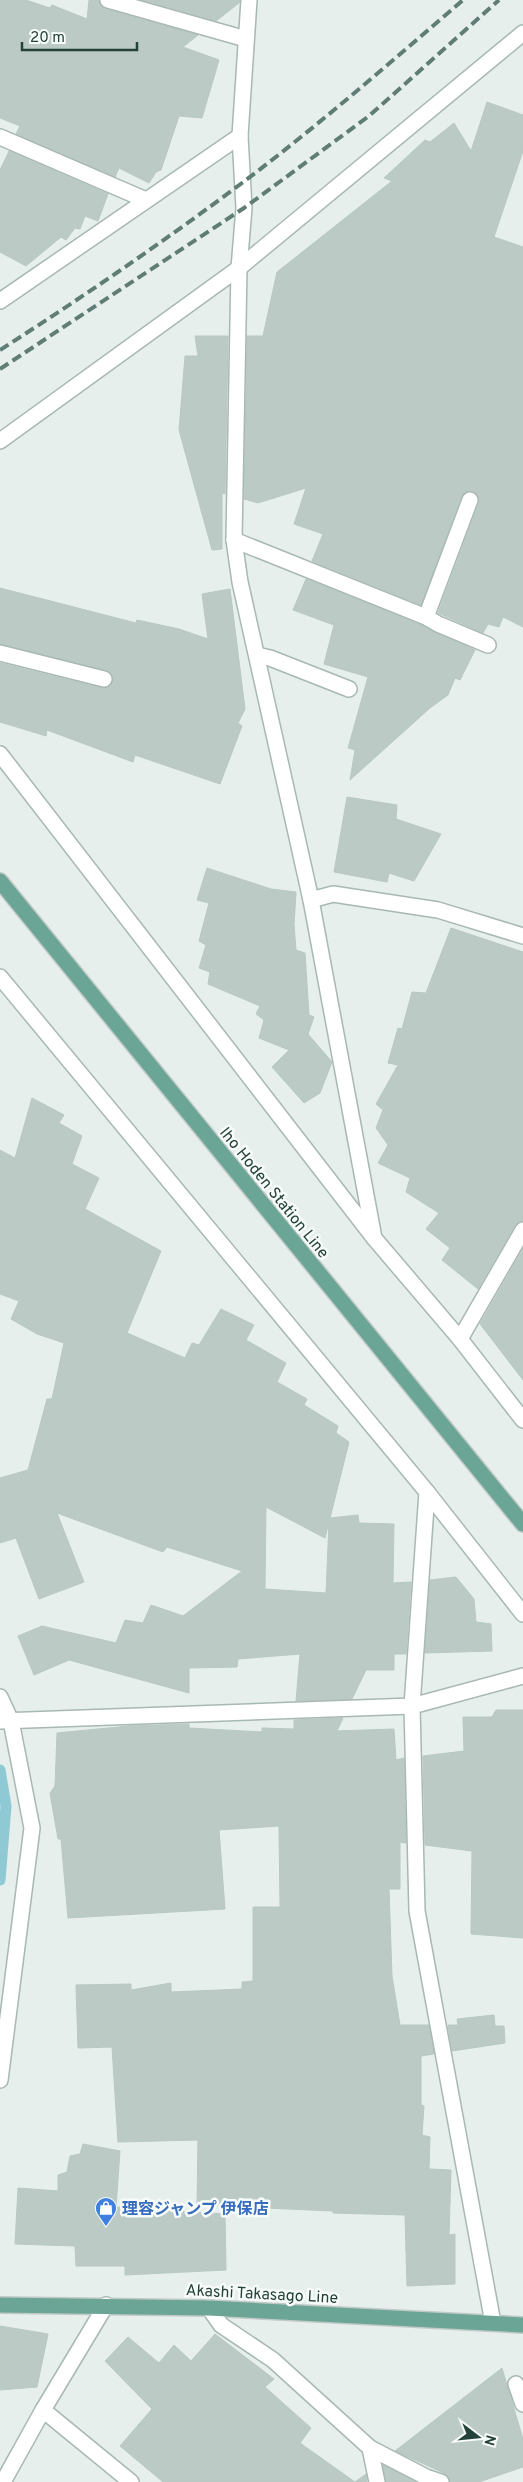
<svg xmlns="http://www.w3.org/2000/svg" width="523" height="2482" viewBox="0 0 523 2482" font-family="Overpass,'Noto Sans JP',sans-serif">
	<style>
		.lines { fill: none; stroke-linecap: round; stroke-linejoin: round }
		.stream { stroke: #8ec9d4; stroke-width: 11 }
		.building { fill: #bbcac4; stroke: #b8c9c2; fill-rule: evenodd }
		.minor-casing { stroke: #a8b8b2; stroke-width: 18 }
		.major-casing { stroke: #c2cac8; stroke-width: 18 }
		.minor { stroke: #fff; stroke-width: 15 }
		.major { stroke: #6aa596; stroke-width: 15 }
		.rail { stroke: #5f7d75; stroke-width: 4; stroke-dasharray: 10 5; stroke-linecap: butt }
		.labels { text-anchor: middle; stroke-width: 5; stroke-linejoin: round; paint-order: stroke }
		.street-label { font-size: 16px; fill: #24423a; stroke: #f7fbf9 }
		.shop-label { font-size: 16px; font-weight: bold; fill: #366cbe; stroke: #f7fbf9; text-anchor: start }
	</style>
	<rect width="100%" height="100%" fill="#e6efeb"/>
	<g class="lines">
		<path class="stream" d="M0,1770L6,1806L0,1880"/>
	</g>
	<g class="building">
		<path d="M0,0H26L50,8L52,5L87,19L89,0H99L101,6L105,9L198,35L183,47L219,60L202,118L179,116L161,170L156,172L149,183L119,168L115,177L16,134L20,126L0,118Z"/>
		<path d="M142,0H240L239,3L216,21Z"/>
		<path d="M487,102L523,115V151L494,237L523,247V627L503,617L499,627L488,624L483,633L438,613L479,503V498L474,491H468L461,497L421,605L312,561L323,534L294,524L306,488L258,503L244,499L247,336H263L277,272L392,181L384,178L425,140L430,142L454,123L471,151Z"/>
		<path d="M9,151L108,194L98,221L85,216L80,229L75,228L66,240L61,237L26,266L0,252V170Z"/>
		<path d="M195,336H228L225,494L222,493V549L212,550L179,430L185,356H198Z"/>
		<path d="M306,579L422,625L475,650L460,680L455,678L448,695L430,708L350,780L355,750L348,748L368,677L324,664L334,625L293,610Z"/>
		<path d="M0,588L136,623L137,620L179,629L208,639L202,594L230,589L245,709L238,723L242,726L220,784L135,755L133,762L47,730L46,736L0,722V663L102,688L110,686L113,681L111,673L106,670L0,644Z"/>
		<path d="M347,797L397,805L396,819L441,834L414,881L389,873L387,882L334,872Z"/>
		<path d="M207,868L271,889L296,892L294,925L296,950L305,953L309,1015L314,1017L308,1034L332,1062L320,1093L304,1103L272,1067L289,1050L259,1038L264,1020L256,1014L260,1006L208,984L210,972L199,968L206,945L199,941L209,903L197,900Z"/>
		<path d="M451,928L523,952V1221L515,1225L478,1289L442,1260L450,1248L426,1229L439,1213L406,1192L410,1178L378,1163L388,1145L376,1128L383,1110L376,1104L398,1065L388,1063L398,1028L402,1029L412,992L426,993Z"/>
		<path d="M32,1098L64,1115L59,1123L82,1136L72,1164L99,1178L85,1209L161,1251L127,1333L185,1358L192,1343L199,1345L221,1309L254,1325L246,1340L286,1363L277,1382L307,1399L304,1405L338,1426L336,1433L349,1442L330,1518L358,1515L359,1523L394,1524L393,1583L411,1582L406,1654H394V1670H366L352,1699L296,1701L300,1654L238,1659L237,1667L189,1668V1693L69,1660L34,1675L18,1636L42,1626L116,1643L125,1620L143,1623L151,1605L183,1616L242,1571L167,1547L163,1552L57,1513L84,1582L39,1599L16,1538L0,1543V1478L28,1470L47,1399H52L64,1343L37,1334L11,1319L19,1301L0,1294V1150L15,1158ZM266,1507L325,1538L329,1522L326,1593L265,1589Z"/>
		<path d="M523,1249V1380L480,1324Z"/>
		<path d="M456,1577L474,1599L476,1622L491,1624L492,1651L425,1653L430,1580Z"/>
		<path d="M496,1710H523V1938L471,1934L472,1851L425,1845L423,1756L464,1751L463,1717H492Z"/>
		<path d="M343,1718L337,1731L394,1729L396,1760L404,1758L406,1843L400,1842V1889H389L392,1976L400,2025H429L434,2054L421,2056V2105L424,2106L422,2135L430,2137L429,2169L451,2170L449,2235L455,2234V2284L407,2286L405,2215L333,2213V2211L197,2205L198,2140L118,2142L112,2047L78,2048L76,1985L131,1984V1990L171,1983V1992L242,1989V1982L253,1981V1907H280L279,1826L219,1830L225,1909L68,1918L61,1839H58L50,1793L55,1786L57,1733L129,1726L189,1724V1728L262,1732V1728L294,1729V1720Z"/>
		<path d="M494,2015L495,2026H504L505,2043L452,2051L448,2025H458L457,2019Z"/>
		<path d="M83,2144L120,2151L116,2207L225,2214L226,2270L125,2275V2266H76L75,2246L15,2244L18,2188L58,2191V2175L67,2172L70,2156L80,2154Z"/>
		<path d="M0,2326L48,2334L37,2387L0,2390Z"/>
		<path d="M215,2334L274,2379L265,2387L311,2428L300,2443L355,2482L366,2474L367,2482H163L120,2446L152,2409L105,2361L128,2337L159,2363L174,2345L191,2361Z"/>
		<path d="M502,2368L523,2439V2467L479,2482H450L444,2473L395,2451Z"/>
		<path d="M383,2465L415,2482H386Z"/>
	</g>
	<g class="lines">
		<g class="minor-casing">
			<g id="minor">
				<path d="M108,0L246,39"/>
				<path d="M249,0L240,136L244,208L239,268L234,540L240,582L311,900L374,1238"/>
				<path d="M0,137L146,200"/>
				<path d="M0,301L240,136"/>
				<path d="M0,441L239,268L523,33"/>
				<path d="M234,540L426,617L438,624L488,645"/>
				<path d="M426,617L470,500"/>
				<path d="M0,653L104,679"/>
				<path d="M257,655L270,658L349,689"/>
				<path d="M0,754L374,1238L460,1339L523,1420"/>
				<path d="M311,900L333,894L438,910L523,936"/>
				<path d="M0,977L427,1492L523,1614"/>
				<path d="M460,1339L523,1230"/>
				<path d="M427,1492L412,1706L417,1911L493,2323"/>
				<path d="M0,1697L11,1721L32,1828L0,2080"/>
				<path d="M0,1721L412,1706L523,1676"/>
				<path d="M209,2308L221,2325L273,2360L370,2448L377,2482"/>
				<path d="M516,2384L523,2404"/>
				<path d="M43,2410L131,2482"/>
				<path d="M370,2448L426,2477L441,2482"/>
				<path d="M3,2482L43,2410L106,2305"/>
			</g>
		</g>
		<g class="major-casing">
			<g id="major">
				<path d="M0,881L523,1524"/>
				<path d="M0,2305L209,2308L523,2325"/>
			</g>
		</g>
		<use href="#minor" class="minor"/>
		<use href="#major" class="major"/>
		<g class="rail">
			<path d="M0,350C83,297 163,242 242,183C319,125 391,62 463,0"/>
			<path d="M0,369L244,208L369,116L499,0"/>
		</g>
	</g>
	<defs>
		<g id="shop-pin" transform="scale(1.125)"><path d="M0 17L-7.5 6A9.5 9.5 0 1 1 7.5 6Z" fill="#3f7fe0" stroke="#f7fbf9"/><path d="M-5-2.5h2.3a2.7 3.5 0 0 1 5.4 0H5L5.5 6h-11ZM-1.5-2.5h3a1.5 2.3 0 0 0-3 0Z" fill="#fff"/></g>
	</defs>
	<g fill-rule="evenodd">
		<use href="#shop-pin" x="106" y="2208"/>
	</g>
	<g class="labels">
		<g class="street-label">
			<text transform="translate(275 1192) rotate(51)" y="6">Iho Hoden Station Line</text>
			<text transform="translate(262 2293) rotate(3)" y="6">Akashi Takasago Line</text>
		</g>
		<g class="shop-label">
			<text x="122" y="2214">理容ジャンプ 伊保店</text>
		</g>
	</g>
	<g transform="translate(478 2437) rotate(106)" stroke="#f7fbf9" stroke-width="4" paint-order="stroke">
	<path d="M0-4L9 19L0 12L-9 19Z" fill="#24423a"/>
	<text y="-8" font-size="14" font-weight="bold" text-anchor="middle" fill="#24423a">N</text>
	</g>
	<path d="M22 42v8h115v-8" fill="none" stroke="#24423a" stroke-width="2.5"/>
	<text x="30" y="42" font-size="15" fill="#24423a" stroke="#f7fbf9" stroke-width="4" paint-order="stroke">20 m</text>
</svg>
